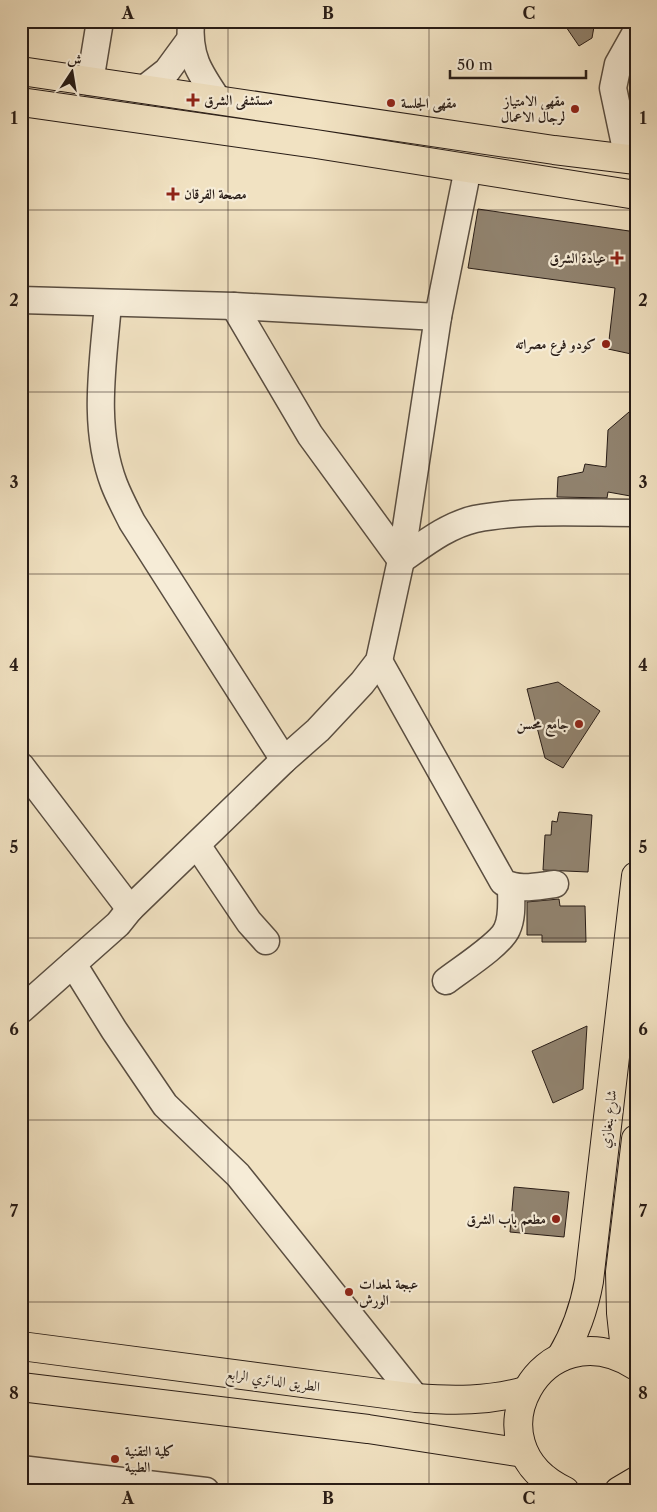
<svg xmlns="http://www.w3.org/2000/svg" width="657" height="1512" viewBox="0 0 657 1512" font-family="'Libre Caslon Text',Amiri,serif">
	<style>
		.building { fill: #91836f; stroke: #281c16 }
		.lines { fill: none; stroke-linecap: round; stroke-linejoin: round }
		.minor-casing { stroke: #5a4e41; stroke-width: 29 }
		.major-casing { stroke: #281c16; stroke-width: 30 }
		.minor { stroke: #f6ecd7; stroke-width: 26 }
		.major { stroke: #f1e2c2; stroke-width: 28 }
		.grid { fill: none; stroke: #281c16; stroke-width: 1; stroke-opacity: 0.55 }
		.poi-dot { fill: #8f2418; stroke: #f6ecd7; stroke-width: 2 }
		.labels { text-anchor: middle; stroke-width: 4.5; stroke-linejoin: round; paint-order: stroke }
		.poi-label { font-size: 14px; font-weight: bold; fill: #281c16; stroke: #f6ecd7; text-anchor: start }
		.street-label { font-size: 14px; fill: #281c16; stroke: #f6ecd7 }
		.neatline { fill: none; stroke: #281c16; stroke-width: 2 }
		.grid-label { font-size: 16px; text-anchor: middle; font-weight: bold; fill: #281c16 }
	</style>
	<rect width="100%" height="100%" fill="#f1e2c2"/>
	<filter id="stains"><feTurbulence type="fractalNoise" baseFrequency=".004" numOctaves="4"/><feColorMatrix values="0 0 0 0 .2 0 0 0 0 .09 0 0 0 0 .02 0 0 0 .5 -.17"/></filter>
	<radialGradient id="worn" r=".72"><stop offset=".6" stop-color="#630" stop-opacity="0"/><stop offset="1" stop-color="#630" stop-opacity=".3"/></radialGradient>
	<g class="building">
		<path d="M562,21H595L592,38L579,46Z"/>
		<path d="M478,209L636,232V355L608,349L615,288L468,268Z"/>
		<path d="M636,406V497L608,492L607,498L557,497L558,477L583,472L585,464L606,467L608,430Z"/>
		<path d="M558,682L600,711L563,768L545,758L527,689Z"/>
		<path d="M559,812L592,815L588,872L543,870L545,835H551L552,821L557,822Z"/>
		<path d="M559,899L560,906H585L586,942H542V935H527V902Z"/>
		<path d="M587,1026L583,1089L553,1103L532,1051Z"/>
		<path d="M514,1187L569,1192L564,1237L510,1232Z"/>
	</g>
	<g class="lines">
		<g class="minor-casing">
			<g id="minor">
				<path d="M191,21C188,56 199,72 218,100"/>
				<path d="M90,82L100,21"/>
				<path d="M144,89L167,71L189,41"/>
				<path d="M628,159L613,88L618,64L636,32"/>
				<path d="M21,300L234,306L438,317"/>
				<path d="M108,304C103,364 92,426 114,484C119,497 126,510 132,522L284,760"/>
				<path d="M234,306L310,435L401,560C424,544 448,525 475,519C525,509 584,513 636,513"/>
				<path d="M379,661L503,882C519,891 537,886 555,884"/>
				<path d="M21,766L130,909"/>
				<path d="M197,845L249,922L266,941"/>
				<path d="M73,964L114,1030L165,1105L238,1175L416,1398"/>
				<path d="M446,981C460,970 501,944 507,929C513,916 511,901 511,887"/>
				<path d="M21,1010L118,924L130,909L284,760L318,730L362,683L379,661L401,560L438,317L468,168"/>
				<path d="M21,1469L206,1491"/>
			</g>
		</g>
		<g class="major-casing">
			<g id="major">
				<path d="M21,71L554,150L636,160"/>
				<path d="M21,102L316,144L636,195"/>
				<path d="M21,1346L416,1398C454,1401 488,1401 525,1391"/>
				<path d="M561,1357C576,1332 584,1309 589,1281L636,876"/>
				<path d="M626,1359L621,1313L620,1272L636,1139"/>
				<path d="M21,1387L368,1429L524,1453"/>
				<path d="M565,1491C465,1444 543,1306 636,1366"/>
				<path d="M619,1491L636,1481"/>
			</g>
		</g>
		<use href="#minor" class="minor"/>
		<use href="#major" class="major"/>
	</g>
	<path class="grid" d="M228,21V1491M429,21V1491M21,210H636M21,392H636M21,574H636M21,756H636M21,938H636M21,1120H636M21,1302H636"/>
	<g class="poi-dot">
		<path d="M190.5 92.5h5v5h5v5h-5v5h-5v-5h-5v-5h5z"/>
		<circle cx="391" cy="103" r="5"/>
		<circle cx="575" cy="109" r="5"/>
		<path d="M170.5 186.5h5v5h5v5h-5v5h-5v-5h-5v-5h5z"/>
		<path d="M614.5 250.5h5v5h5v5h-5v5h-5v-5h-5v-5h5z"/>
		<circle cx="606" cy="344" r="5"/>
		<circle cx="579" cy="724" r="5"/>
		<circle cx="556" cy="1219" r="5"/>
		<circle cx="349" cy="1292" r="5"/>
		<circle cx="115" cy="1459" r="5"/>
	</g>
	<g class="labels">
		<g class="poi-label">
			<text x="204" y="105">مستشفى الشرق</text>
			<text x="565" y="106" text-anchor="end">مقهى الامتياز<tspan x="565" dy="16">لرجال الاعمال</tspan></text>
			<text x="401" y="108">مقهى الجلسة</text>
			<text x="184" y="199">مصحة الفرقان</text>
			<text x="606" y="263" text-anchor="end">عيادة الشرق</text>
			<text x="596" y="349" text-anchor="end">كودو فرع مصراته</text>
			<text x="569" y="729" text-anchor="end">جامع محسن</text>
			<text x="546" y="1224" text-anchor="end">مطعم باب الشرق</text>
			<text x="359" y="1289">عبجة لمعدات<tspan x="359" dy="16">الورش</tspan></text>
			<text x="125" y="1456">كلية التقنية<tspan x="125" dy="16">الطبية</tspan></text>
		</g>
		<g class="street-label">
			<text transform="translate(608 1119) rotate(-83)" y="5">شارع بنغازي</text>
			<text transform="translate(273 1380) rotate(8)" y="5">الطريق الدائري الرابع</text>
		</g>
	</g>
	<rect width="657" height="1512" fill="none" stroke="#f1e2c2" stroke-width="55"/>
	<g transform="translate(72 72) rotate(12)" stroke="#f6ecd7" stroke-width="4" paint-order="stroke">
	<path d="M0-4L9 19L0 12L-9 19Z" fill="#281c16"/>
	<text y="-8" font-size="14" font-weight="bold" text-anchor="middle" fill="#281c16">ش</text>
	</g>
	<path d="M450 70v8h136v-8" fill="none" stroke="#281c16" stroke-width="2.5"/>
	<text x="457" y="70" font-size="15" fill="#281c16" stroke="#f6ecd7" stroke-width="4" paint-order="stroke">50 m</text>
	<rect x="28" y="28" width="602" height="1456" class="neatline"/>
	<g class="grid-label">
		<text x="128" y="19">A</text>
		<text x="328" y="19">B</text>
		<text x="529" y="19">C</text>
		<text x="14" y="124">1</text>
		<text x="643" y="124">1</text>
		<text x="14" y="306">2</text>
		<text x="643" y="306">2</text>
		<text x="14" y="488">3</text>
		<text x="643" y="488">3</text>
		<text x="14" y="671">4</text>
		<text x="643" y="671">4</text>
		<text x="14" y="853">5</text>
		<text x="643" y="853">5</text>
		<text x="14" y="1035">6</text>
		<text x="643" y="1035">6</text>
		<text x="14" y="1217">7</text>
		<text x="643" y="1217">7</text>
		<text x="14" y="1399">8</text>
		<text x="643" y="1399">8</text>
		<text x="128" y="1504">A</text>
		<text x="328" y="1504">B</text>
		<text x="529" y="1504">C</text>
	</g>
	<rect width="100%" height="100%" filter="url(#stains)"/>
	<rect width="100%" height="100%" fill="url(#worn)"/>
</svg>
